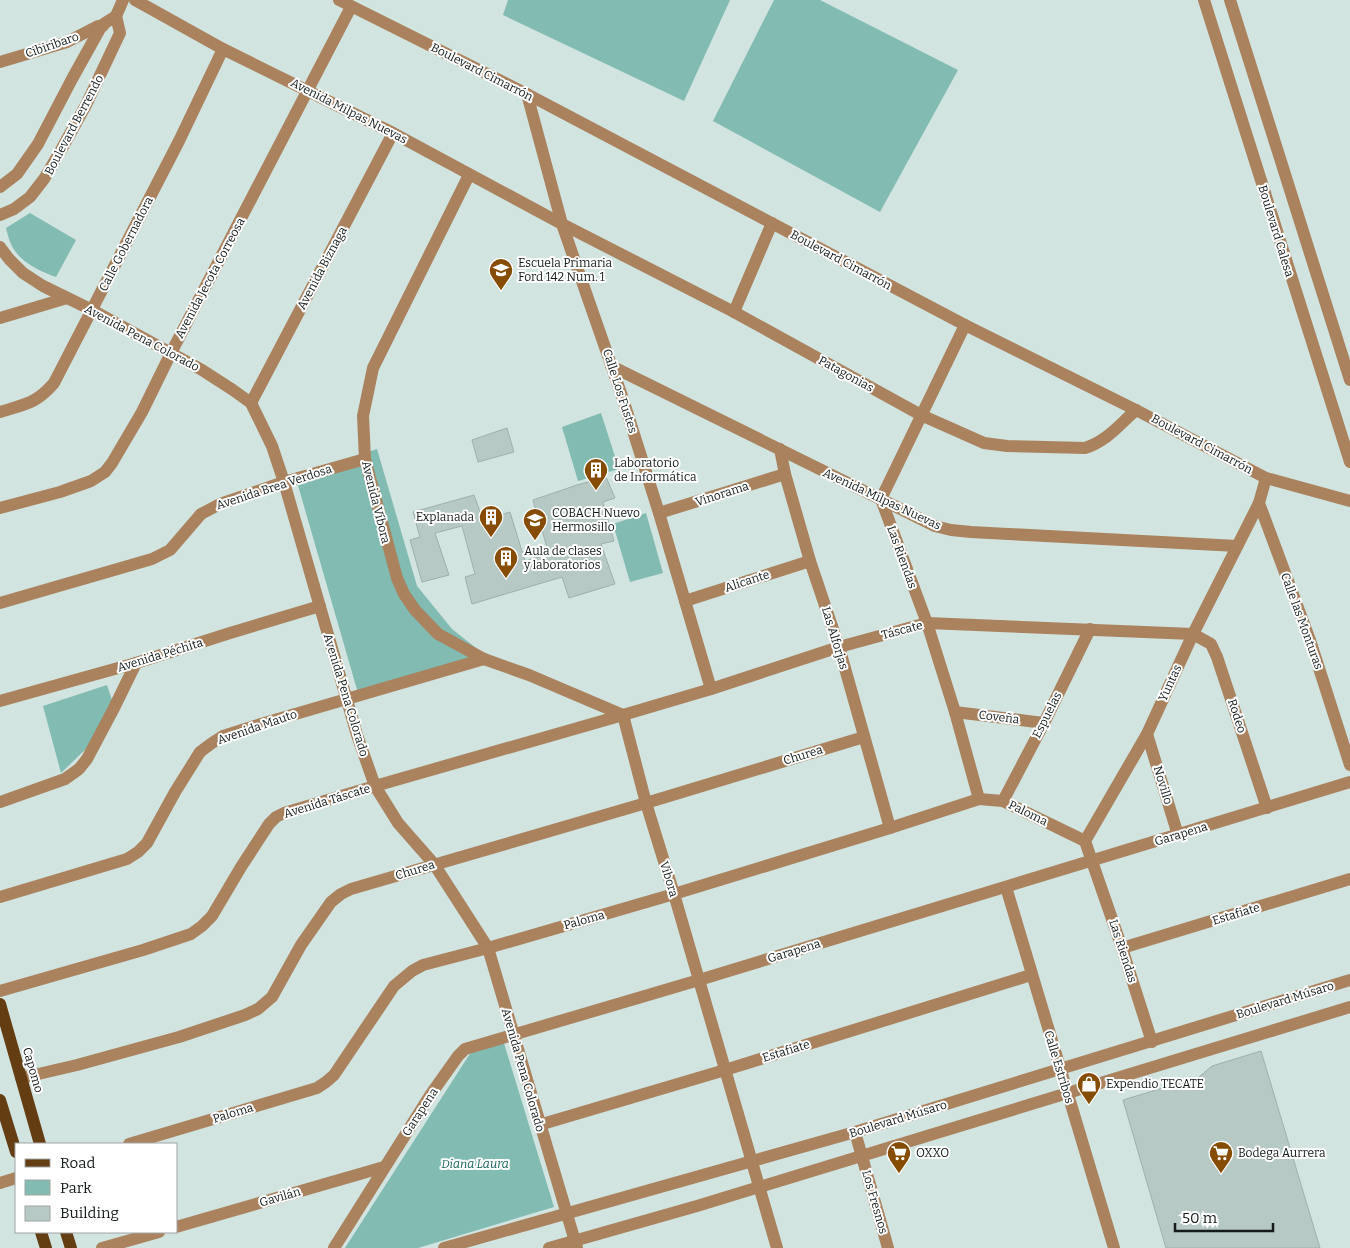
<svg xmlns="http://www.w3.org/2000/svg" width="1350" height="1248" viewBox="0 0 1350 1248" font-family="Bitter,serif">
	<style>
		.green { fill: #81bbb1 }
		.building { fill: #b6c9c5; stroke: #9eb0ac }
		.lines { fill: none; stroke-linecap: round; stroke-linejoin: round }
		.minor { stroke: #aa825e; stroke-width: 12 }
		.major { stroke: #653d12; stroke-width: 12 }
		.labels { text-anchor: middle; stroke-width: 4; stroke-linejoin: round; paint-order: stroke }
		.street-label { font-size: 12px; fill: #141b1a; stroke: #fff }
		.poi-label { font-size: 12px; fill: #141b1a; stroke: #fff; text-anchor: start }
		.park-label { font-size: 12px; font-style: italic; fill: #13645b; stroke: #fff }
	</style>
	<rect width="100%" height="100%" fill="#d1e4e0"/>
	<g class="green">
		<path d="M508,0H730L684,101L503,15Z"/>
		<path d="M774,0H820L958,70L880,212L713,121Z"/>
		<path d="M30,213L76,240L56,277C42,272 24,264 15,251C10,244 8,236 6,228Z"/>
		<path d="M601,413L619,469L578,481L562,427Z"/>
		<path d="M377,449L417,586L452,629L490,659L358,693L295,475Z"/>
		<path d="M646,513L663,573L630,582L613,524Z"/>
		<path d="M107,685L113,703L91,744L61,773L43,706Z"/>
		<path d="M503,1040L554,1207L418,1248H345L473,1049Z"/>
	</g>
	<g class="building">
		<path d="M507,428L514,452L478,462L472,440Z"/>
		<path d="M606,477L615,498L603,502L614,541L601,544L615,584L569,598L562,577L472,604L465,577L475,574L462,526L435,533L449,575L422,582L410,540L420,537L413,512L474,495L483,520L510,512L525,561L549,554L533,500L577,485Z"/>
		<path d="M1261,1051L1320,1248H1166L1123,1100L1199,1077L1212,1066Z"/>
	</g>
	<g class="lines">
		<g class="minor">
			<path d="M135,0L223,49L393,133L562,224L734,312L921,415L984,443L1007,446L1085,448C1107,441 1119,425 1136,410"/>
			<path d="M339,0L527,94L965,325L1136,410L1266,478L1350,501"/>
			<path d="M1204,0L1350,462"/>
			<path d="M1230,0L1350,380"/>
			<path d="M0,62L67,42L98,26H103"/>
			<path d="M527,94L562,224L622,396L659,513L711,689"/>
			<path d="M469,175L373,368L363,416L365,459L397,578L404,594L415,610L438,634L484,659L529,675L623,715L646,803L674,894L777,1248"/>
			<path d="M0,187L17,174L38,144L72,79L102,25L116,16L123,0"/>
			<path d="M0,215L14,209L30,197L44,179L61,150L86,105L120,33L116,16"/>
			<path d="M0,247L9,259L23,273L43,286L92,310L202,370L233,390L251,403L272,446L284,482L357,735L375,786L398,823L434,864L488,948L577,1248"/>
			<path d="M734,312L772,223"/>
			<path d="M0,318L67,298"/>
			<path d="M965,325L881,499L927,623L955,712L979,799"/>
			<path d="M611,366L935,526L951,530L971,532L1237,546"/>
			<path d="M251,403L393,133"/>
			<path d="M0,412C25,404 36,404 54,383L179,141L223,49"/>
			<path d="M780,449L785,474L810,561L839,647L890,828"/>
			<path d="M1266,478L1259,503L1310,640L1350,765"/>
			<path d="M0,508L60,492L91,481L105,472L112,463L142,412L171,353L351,7"/>
			<path d="M659,513L785,474"/>
			<path d="M685,601L810,561"/>
			<path d="M0,603L152,559L170,550L201,514L220,504L284,482L365,459"/>
			<path d="M0,701L136,663L230,633L320,606"/>
			<path d="M955,712L1044,723"/>
			<path d="M1147,734L1178,835"/>
			<path d="M1003,801L1044,723L1090,629"/>
			<path d="M0,802L65,779L79,769L87,759L113,710L136,663"/>
			<path d="M1006,887L1114,1248"/>
			<path d="M0,897L127,859L138,852L147,843L175,792L200,752L212,743L223,736L261,724L484,659"/>
			<path d="M1122,948L1350,879"/>
			<path d="M0,991L143,950L191,934L202,926L212,916L241,867L269,824L276,817L284,813L375,786L623,715L711,689L839,647L927,623L1193,634L1211,644L1217,657L1267,808"/>
			<path d="M1152,1042L1122,948L1085,841L1147,734L1193,634L1259,503"/>
			<path d="M21,1078L77,1065L179,1037L245,1015L258,1009L272,997L301,945L331,902L341,894L351,889L646,803L864,737"/>
			<path d="M539,1125L725,1070L1031,975"/>
			<path d="M855,1132L888,1248"/>
			<path d="M129,1144L317,1088L326,1082L334,1075L394,986L412,971L423,965L488,948L674,894L890,828L979,799L1003,801L1085,841"/>
			<path d="M0,1183L16,1178"/>
			<path d="M176,1227L384,1167"/>
			<path d="M102,1248L159,1232"/>
			<path d="M334,1248L431,1094L458,1056L465,1049L699,980L1350,782"/>
			<path d="M444,1248L855,1132L1350,980"/>
			<path d="M549,1248L697,1206L1350,1007"/>
		</g>
		<g class="major">
			<path d="M0,1004L40,1144"/>
			<path d="M0,1100L16,1152"/>
			<path d="M41,1232L46,1248"/>
			<path d="M66,1232L71,1248"/>
		</g>
	</g>
	<defs>
		<g id="school-pin" transform="scale(1.25)"><path d="M0 17L-7.5 6A9.5 9.5 0 1 1 7.5 6Z" fill="#864c01" stroke="#fff"/><path d="M0-5L7-2L0 1L-7-2ZM-4 1L0 2.5L4 1V4Q0 6-4 4Z" fill="#fff"/></g>
		<g id="building-pin" transform="scale(1.25)"><path d="M0 17L-7.5 6A9.5 9.5 0 1 1 7.5 6Z" fill="#864c01" stroke="#fff"/><path d="M-4-6H4V6H1V3H-1V6H-4ZM-2.5-4.3h1.7v1.8h-1.7ZM.8-4.3h1.7v1.8H.8ZM-2.5-1h1.7V.8h-1.7ZM.8-1h1.7V.8H.8Z" fill="#fff"/></g>
		<g id="shop-pin" transform="scale(1.25)"><path d="M0 17L-7.5 6A9.5 9.5 0 1 1 7.5 6Z" fill="#864c01" stroke="#fff"/><path d="M-5-2.5h2.3a2.7 3.5 0 0 1 5.4 0H5L5.5 6h-11ZM-1.5-2.5h3a1.5 2.3 0 0 0-3 0Z" fill="#fff"/></g>
		<g id="supermarket-pin" transform="scale(1.25)"><path d="M0 17L-7.5 6A9.5 9.5 0 1 1 7.5 6Z" fill="#864c01" stroke="#fff"/><path d="M-6-5.5h2.5l.6 2H6L4.5 2H-2.5L-4.4-4H-6ZM-1.5 3.2a1.3 1.3 0 1 0 .1 0ZM3 3.2a1.3 1.3 0 1 0 .1 0Z" fill="#fff"/></g>
	</defs>
	<g fill-rule="evenodd">
		<use href="#school-pin" x="501" y="270"/>
		<use href="#building-pin" x="596" y="470"/>
		<use href="#building-pin" x="491" y="517"/>
		<use href="#school-pin" x="535" y="520"/>
		<use href="#building-pin" x="506" y="558"/>
		<use href="#shop-pin" x="1089" y="1084"/>
		<use href="#supermarket-pin" x="899" y="1153"/>
		<use href="#supermarket-pin" x="1221" y="1153"/>
	</g>
	<g class="labels">
		<g class="street-label">
			<text transform="translate(52 45) rotate(-19)" y="4">Cibiribaro</text>
			<text transform="translate(482 72) rotate(27)" y="4">Boulevard Cimarrón</text>
			<text transform="translate(349 111) rotate(27)" y="4">Avenida Milpas Nuevas</text>
			<text transform="translate(74 125) rotate(-62)" y="4">Boulevard Berrendo</text>
			<text transform="translate(1276 231) rotate(73)" y="4">Boulevard Calesa</text>
			<text transform="translate(126 244) rotate(-63)" y="4">Calle Gobernadora</text>
			<text transform="translate(841 260) rotate(28)" y="4">Boulevard Cimarrón</text>
			<text transform="translate(322 268) rotate(-62)" y="4">Avenida Biznaga</text>
			<text transform="translate(210 278) rotate(-62)" y="4">Avenida Jecota Correosa</text>
			<text transform="translate(142 338) rotate(28)" y="4">Avenida Pena Colorado</text>
			<text transform="translate(846 374) rotate(29)" y="4">Patagonias</text>
			<text transform="translate(620 391) rotate(72)" y="4">Calle Los Fustes</text>
			<text transform="translate(1202 444) rotate(28)" y="4">Boulevard Cimarrón</text>
			<text transform="translate(274 487) rotate(-18)" y="4">Avenida Brea Verdosa</text>
			<text transform="translate(722 494) rotate(-18)" y="4">Vinorama</text>
			<text transform="translate(882 499) rotate(25)" y="4">Avenida Milpas Nuevas</text>
			<text transform="translate(376 502) rotate(76)" y="4">Avenida Víbora</text>
			<text transform="translate(902 557) rotate(70)" y="4">Las Riendas</text>
			<text transform="translate(747 581) rotate(-18)" y="4">Alicante</text>
			<text transform="translate(1302 621) rotate(70)" y="4">Calle las Monturas</text>
			<text transform="translate(902 630) rotate(-15)" y="4">Táscate</text>
			<text transform="translate(835 638) rotate(73)" y="4">Las Alforjas</text>
			<text transform="translate(160 655) rotate(-17)" y="4">Avenida Péchita</text>
			<text transform="translate(1170 683) rotate(-65)" y="4">Yuntas</text>
			<text transform="translate(346 695) rotate(73)" y="4">Avenida Pena Colorado</text>
			<text transform="translate(1047 715) rotate(-63)" y="4">Espuelas</text>
			<text transform="translate(1237 716) rotate(72)" y="4">Rodeo</text>
			<text transform="translate(999 717) rotate(7)" y="4">Coveña</text>
			<text transform="translate(257 727) rotate(-19)" y="4">Avenida Mauto</text>
			<text transform="translate(803 755) rotate(-17)" y="4">Churea</text>
			<text transform="translate(1163 785) rotate(73)" y="4">Novillo</text>
			<text transform="translate(327 801) rotate(-17)" y="4">Avenida Táscate</text>
			<text transform="translate(1028 813) rotate(26)" y="4">Paloma</text>
			<text transform="translate(1181 834) rotate(-17)" y="4">Garapena</text>
			<text transform="translate(415 870) rotate(-17)" y="4">Churea</text>
			<text transform="translate(669 879) rotate(73)" y="4">Vibora</text>
			<text transform="translate(1236 914) rotate(-17)" y="4">Estafiate</text>
			<text transform="translate(584 920) rotate(-16)" y="4">Paloma</text>
			<text transform="translate(794 951) rotate(-17)" y="4">Garapena</text>
			<text transform="translate(1123 951) rotate(72)" y="4">Las Riendas</text>
			<text transform="translate(1285 1000) rotate(-17)" y="4">Boulevard Músaro</text>
			<text transform="translate(786 1051) rotate(-17)" y="4">Estafiate</text>
			<text transform="translate(1059 1067) rotate(73)" y="4">Calle Estribos</text>
			<text transform="translate(33 1070) rotate(74)" y="4">Capomo</text>
			<text transform="translate(523 1070) rotate(74)" y="4">Avenida Pena Colorado</text>
			<text transform="translate(420 1112) rotate(-57)" y="4">Garapena</text>
			<text transform="translate(233 1113) rotate(-17)" y="4">Paloma</text>
			<text transform="translate(898 1119) rotate(-17)" y="4">Boulevard Músaro</text>
			<text transform="translate(280 1197) rotate(-16)" y="4">Gavilán</text>
			<text transform="translate(875 1202) rotate(74)" y="4">Los Fresnos</text>
		</g>
		<g class="poi-label">
			<text x="518" y="267">Escuela Primaria<tspan x="518" dy="14">Ford 142 Num. 1</tspan></text>
			<text x="614" y="467">Laboratorio<tspan x="614" dy="14">de Informática</tspan></text>
			<text x="552" y="517">COBACH Nuevo<tspan x="552" dy="14">Hermosillo</tspan></text>
			<text x="474" y="521" text-anchor="end">Explanada</text>
			<text x="524" y="555">Aula de clases<tspan x="524" dy="14">y laboratorios</tspan></text>
			<text x="1106" y="1088">Expendio TECATE</text>
			<text x="916" y="1157">OXXO</text>
			<text x="1238" y="1157">Bodega Aurrera</text>
		</g>
		<g class="park-label">
			<text x="475" y="1168">Diana Laura</text>
		</g>
	</g>
	<rect x="15" y="1143" width="162" height="90" fill="#ffffff" stroke="#a1a4a3"/>
	<rect x="25" y="1159" width="25" height="8" fill="#653d12" stroke="#a1a4a3"/>
	<text x="60" y="1168" font-size="15" fill="#141b1a">Road</text>
	<rect x="25" y="1180" width="25" height="15" fill="#81bbb1" stroke="#a1a4a3"/>
	<text x="60" y="1193" font-size="15" fill="#141b1a">Park</text>
	<rect x="25" y="1206" width="25" height="15" fill="#b6c9c5" stroke="#a1a4a3"/>
	<text x="60" y="1218" font-size="15" fill="#141b1a">Building</text>
	<path d="M1175 1223v8h98v-8" fill="none" stroke="#141b1a" stroke-width="2.5"/>
	<text x="1182" y="1223" font-size="15" fill="#141b1a" stroke="#ffffff" stroke-width="4" paint-order="stroke">50 m</text>
</svg>
